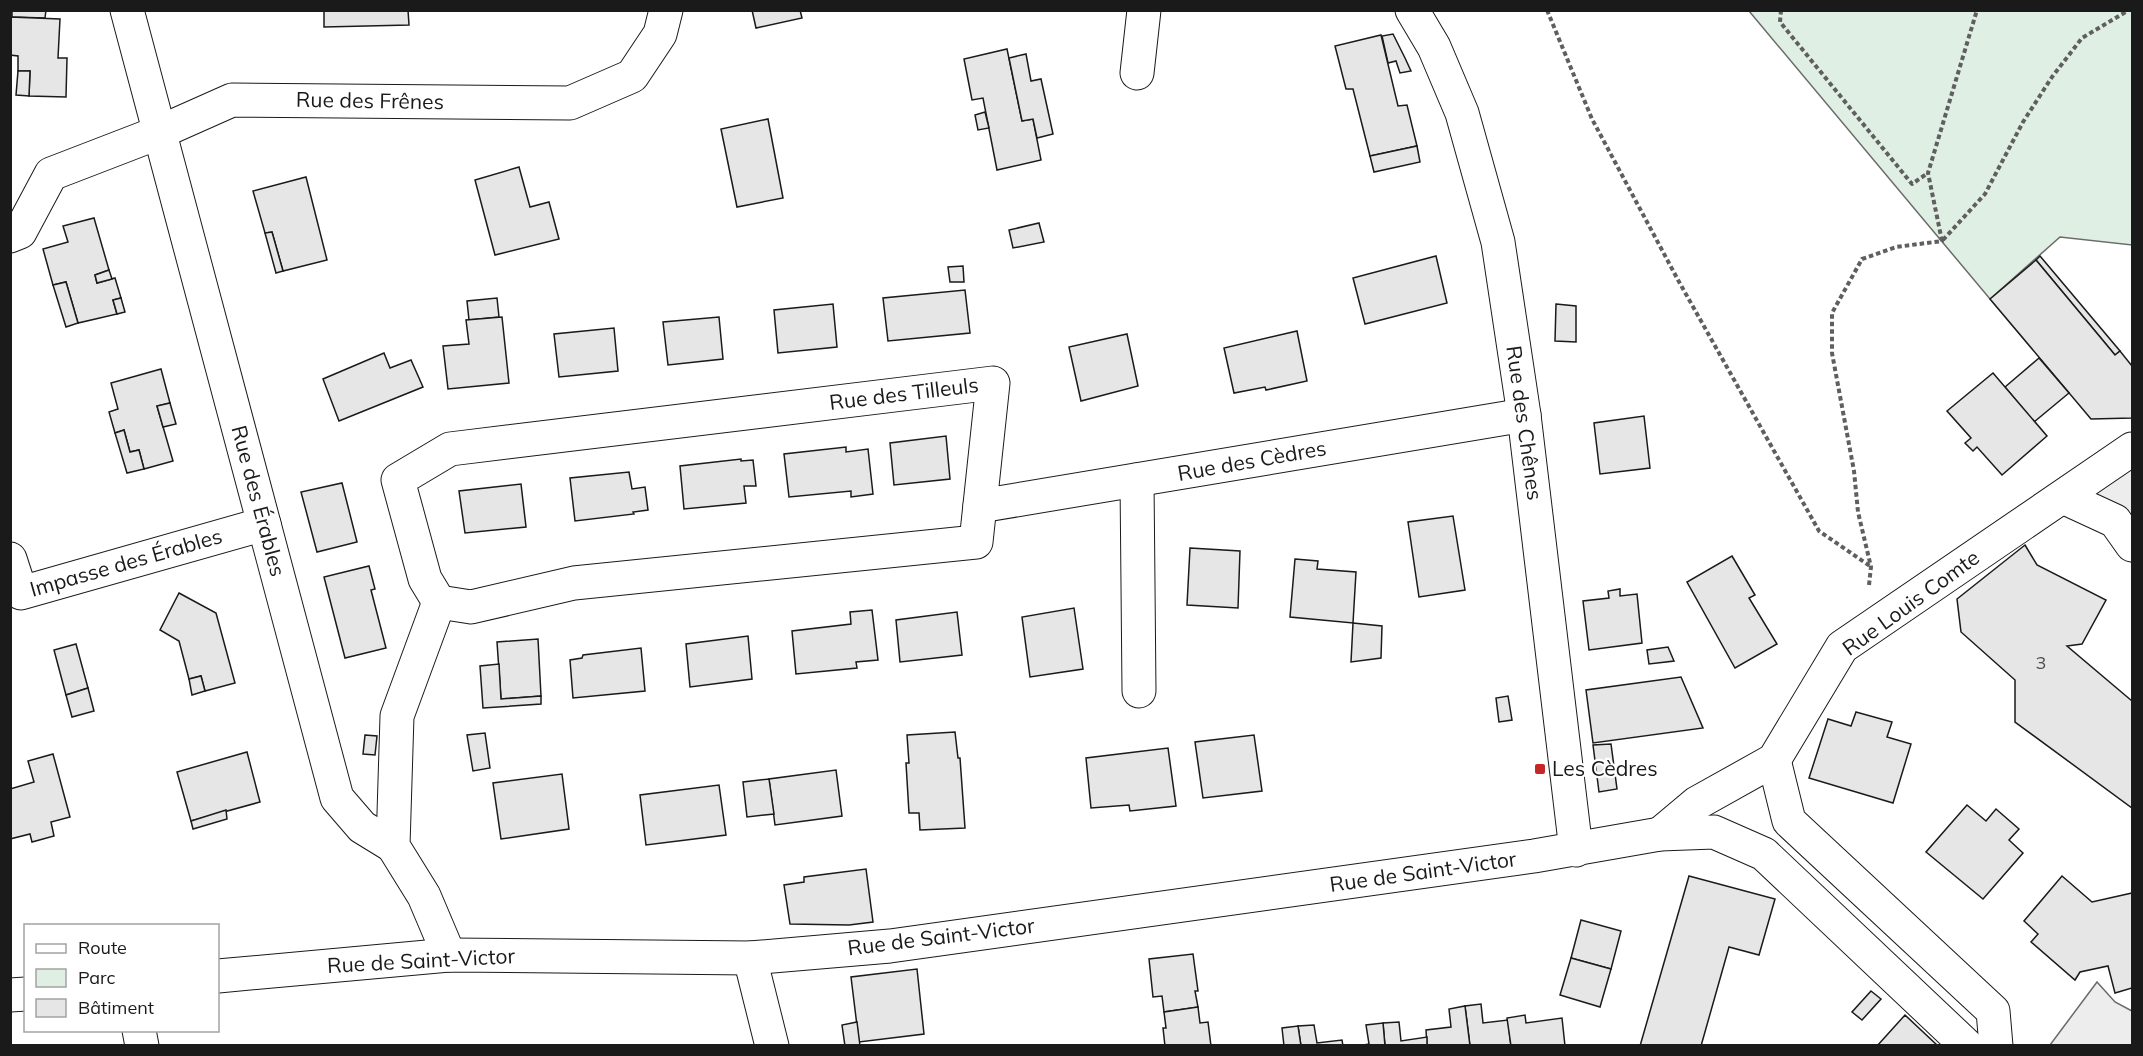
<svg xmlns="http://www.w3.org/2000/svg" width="2143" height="1056" viewBox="0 0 2143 1056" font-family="Mulish,sans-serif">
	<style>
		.green { fill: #e0efe3; stroke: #6a6a6a; stroke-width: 1.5 }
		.parking { fill: #ededed; stroke: #6a6a6a; stroke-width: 1.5 }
		.building { fill: #e6e6e6; stroke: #1a1a1a; stroke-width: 1.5 }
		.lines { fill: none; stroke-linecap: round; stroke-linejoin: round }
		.minor-casing { stroke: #1a1a1a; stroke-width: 35 }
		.path { stroke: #5f5f5f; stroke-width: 4; stroke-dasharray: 4.5 3; stroke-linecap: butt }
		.minor { stroke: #fff; stroke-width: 33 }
		.poi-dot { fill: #c62828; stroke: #fff; stroke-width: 2 }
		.labels { text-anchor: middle; stroke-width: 4.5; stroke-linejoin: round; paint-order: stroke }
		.number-label { font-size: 18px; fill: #4d4d4d }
		.street-label { font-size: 21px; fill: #1a1a1a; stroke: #fff }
		.poi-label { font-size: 21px; fill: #1a1a1a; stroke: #fff; text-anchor: start }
	</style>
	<rect width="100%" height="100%" fill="#fff"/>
	<path class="green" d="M1749,11H2132V245L2060,237L1990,299Z"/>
	<g class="parking">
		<path d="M2132,449V545L2063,497Z"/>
		<path d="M2097,982L2115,1002L2132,1011V1045H2050Z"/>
	</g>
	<g class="building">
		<path d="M12,10H46L45,18L12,17Z"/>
		<path d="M324,10H408L409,25L324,27Z"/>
		<path d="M752,10H800L802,18L756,28Z"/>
		<path d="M10,17L60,19L58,58H67L66,97L29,96L30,71H18V56L10,55Z"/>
		<path d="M1393,34L1405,58L1411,71L1400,73L1396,61L1388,63L1382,36Z"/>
		<path d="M1381,35L1398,106L1407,105L1417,146L1370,156L1353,89H1346L1335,46Z"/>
		<path d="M1007,49L1022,121L1033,119L1041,160L997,170L983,98L972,100L964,59Z"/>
		<path d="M1026,54L1031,81L1041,79L1053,134L1037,138L1033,119L1022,121L1009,58Z"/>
		<path d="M18,71H30L29,96L16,95Z"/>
		<path d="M985,112L989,128L978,130L975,115Z"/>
		<path d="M768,119L783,198L737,207L721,129Z"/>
		<path d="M1417,146L1420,162L1374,172L1370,156Z"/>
		<path d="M519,167L530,207L549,202L559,239L495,255L475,180Z"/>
		<path d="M306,177L327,260L283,271L272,232L265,233L253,191Z"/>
		<path d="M94,218L109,270L95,275L97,283L115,278L121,298L113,300L117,314L78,323L66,282L53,285L43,249L68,242L63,226Z"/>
		<path d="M1039,223L1044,242L1013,248L1009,230Z"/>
		<path d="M272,232L283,271L276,273L265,233Z"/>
		<path d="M1436,256L1447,303L1365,324L1353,278Z"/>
		<path d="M2040,256L2120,351L2115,355L2036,260Z"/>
		<path d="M2036,260L2115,355L2120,351L2132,366V418L2091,419L1990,299Z"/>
		<path d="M963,266L964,282H950L948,267Z"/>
		<path d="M109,270L112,279L97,283L95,275Z"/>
		<path d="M66,282L78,323L66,327L53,285Z"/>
		<path d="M965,290L970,333L888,341L883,298Z"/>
		<path d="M121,298L125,312L117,314L113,300Z"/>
		<path d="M497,298L499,317L469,320L467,301Z"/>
		<path d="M833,304L837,347L778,353L774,310Z"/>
		<path d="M1556,304L1576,306V342L1555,341Z"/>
		<path d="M502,317L509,383L448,389L443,346L469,344L466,320Z"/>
		<path d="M719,317L723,359L668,365L663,322Z"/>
		<path d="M614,328L618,371L559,377L554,334Z"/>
		<path d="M1297,331L1307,381L1266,390L1265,387L1234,393L1224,348Z"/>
		<path d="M1127,334L1138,386L1081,401L1069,347Z"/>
		<path d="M384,353L390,368L411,360L423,387L339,421L323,379Z"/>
		<path d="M2039,358L2069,393L2034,422L2005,387Z"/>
		<path d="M161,369L170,403L157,406L173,461L144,469L139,450L130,452L124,430L115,433L109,412L118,409L111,383Z"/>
		<path d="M1993,373L2047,436L2002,475L1977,447L1973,451L1965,443L1971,438L1947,411Z"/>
		<path d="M170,403L176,424L163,427L157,406Z"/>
		<path d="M1644,416L1650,468L1600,474L1594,423Z"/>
		<path d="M124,430L130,452L139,450L144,469L127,473L115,433Z"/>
		<path d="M946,436L950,479L894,485L890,443Z"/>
		<path d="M846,447V452L868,449L873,494L851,497V491L789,497L784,454Z"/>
		<path d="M741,459V461L753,460L756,486H744L746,503L684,509L680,466Z"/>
		<path d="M629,472L632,489L645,487L648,510L633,512L634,514L575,521L570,478Z"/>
		<path d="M342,483L357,542L317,552L301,492Z"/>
		<path d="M521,484L526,527L465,533L459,491Z"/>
		<path d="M1453,516L1465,590L1419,597L1408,522Z"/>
		<path d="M2025,545L2037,565L2106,600L2082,644L2067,646L2132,701V808L2015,722V680L1961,632L1957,599Z"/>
		<path d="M1190,548L1240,551L1238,608L1187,605Z"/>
		<path d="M1732,556L1755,595L1749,598L1777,644L1735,668L1687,582Z"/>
		<path d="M1295,559L1318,561L1317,569L1356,572L1353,623L1290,617Z"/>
		<path d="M369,566L375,589L371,590L386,648L345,658L324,577Z"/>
		<path d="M1620,589V596L1637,594L1642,643L1589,650L1583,601L1609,598L1608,591Z"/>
		<path d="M179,593L216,613L235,683L205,691L201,676L189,679L179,641L160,630Z"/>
		<path d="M1074,608L1083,669L1030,677L1022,617Z"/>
		<path d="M872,610L878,660L856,662L857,668L796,674L792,631L851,624L850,612Z"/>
		<path d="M957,612L962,655L900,662L896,620Z"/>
		<path d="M1353,623L1382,626L1381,658L1351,662Z"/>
		<path d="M748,636L752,679L690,687L686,644Z"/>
		<path d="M538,639L541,696L501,699L497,642Z"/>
		<path d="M76,644L88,688L66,695L54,650Z"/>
		<path d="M1668,647L1674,661L1649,664L1647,650Z"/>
		<path d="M641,648L645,691L573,698L570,660L582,658L583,655Z"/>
		<path d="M499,664L501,699L541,696V704L483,708L480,666Z"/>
		<path d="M201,676L205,691L192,695L189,679Z"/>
		<path d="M1681,677L1703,728L1593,743L1586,690Z"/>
		<path d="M88,688L94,711L72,717L66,695Z"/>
		<path d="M1508,696L1512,720L1499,722L1496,698Z"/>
		<path d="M1856,712L1892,722L1887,737L1911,744L1893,803L1809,778L1828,719L1851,726Z"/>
		<path d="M955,732L958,758H960L965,828L920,830L919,813H909L906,763H909L907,735Z"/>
		<path d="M485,733L490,768L473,771L467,735Z"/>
		<path d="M365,735L377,736L375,755L363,754Z"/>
		<path d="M1254,735L1262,791L1203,798L1195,742Z"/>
		<path d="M1611,744L1617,789L1599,792L1593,745Z"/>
		<path d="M1168,748L1176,806L1130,811L1129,805L1091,808L1086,758Z"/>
		<path d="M247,752L260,802L191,821L177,772Z"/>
		<path d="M53,754L70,817L51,822L54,836L32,842L30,834L10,839V789L34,782L28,761Z"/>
		<path d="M836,770L842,816L775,825L769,779Z"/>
		<path d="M562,774L569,829L501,839L493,783Z"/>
		<path d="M769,779L774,814L747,817L743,782Z"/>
		<path d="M719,785L726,835L646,845L640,795Z"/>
		<path d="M1967,805L1986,821L1996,809L2019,829L2009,840L2023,853L1983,899L1926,852Z"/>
		<path d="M226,810L227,819L193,829L191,821Z"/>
		<path d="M866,869L873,922L849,925L790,924L784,885L804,882V877Z"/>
		<path d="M1689,876L1775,899L1759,955L1729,947L1701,1046H1640Z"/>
		<path d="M2062,876L2092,902L2132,893V988L2115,993L2108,966L2080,972L2075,980L2031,942L2038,934L2024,921Z"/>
		<path d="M1581,920L1621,931L1611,969L1571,958Z"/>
		<path d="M1193,954L1198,991H1195L1198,1007L1164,1012L1162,996L1153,997L1149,959Z"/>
		<path d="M1571,958L1611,969L1600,1007L1560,995Z"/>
		<path d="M917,969L924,1034L859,1042L851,977Z"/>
		<path d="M1871,991L1881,999L1862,1020L1852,1012Z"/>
		<path d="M1481,1004L1483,1023L1508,1020L1511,1046H1470L1465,1006Z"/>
		<path d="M1465,1006L1470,1046H1427L1426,1030L1451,1027L1449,1009Z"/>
		<path d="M1198,1007L1200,1023L1208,1022L1211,1046H1165L1163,1028H1166L1164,1012Z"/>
		<path d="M1525,1015L1526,1023L1562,1018L1565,1046H1511L1507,1018Z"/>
		<path d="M1905,1015L1938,1046H1877Z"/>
		<path d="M857,1022L860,1046H845L842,1025Z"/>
		<path d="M1399,1022L1401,1041L1427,1037V1046H1385L1383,1023Z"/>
		<path d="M1383,1023L1385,1046H1358L1369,1044L1366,1025Z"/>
		<path d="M1314,1025L1317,1043L1342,1040L1343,1046H1301L1298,1026Z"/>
		<path d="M1298,1026L1301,1046H1284L1282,1028Z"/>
	</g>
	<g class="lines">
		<g class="minor-casing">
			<g id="minor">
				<path d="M127,10L337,798L362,827L393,846"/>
				<path d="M1412,10L1434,47L1462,113L1498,242L1524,415L1576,850"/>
				<path d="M1137,73L1144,10"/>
				<path d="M10,236L20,232L51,174L160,132L232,100L570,103L632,76L660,34L666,10"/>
				<path d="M993,383L976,542L574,583L471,607L439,602L425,579L398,480L450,449Z"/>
				<path d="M1137,480L1139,691"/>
				<path d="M2063,497L2115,521L2132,545"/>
				<path d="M980,506L1524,415"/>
				<path d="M10,559L21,593L264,524"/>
				<path d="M439,602L397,716L393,846L424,896L449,955"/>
				<path d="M1774,760L1789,821L1993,1011L1996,1046"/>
				<path d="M1660,834L1697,803L1774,760L1842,647L2132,449"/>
				<path d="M750,958L772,1046"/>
				<path d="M218,976L449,955L750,958L890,946L1534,856L1660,834L1714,832L1764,854L1967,1046"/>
				<path d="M10,995L26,994"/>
				<path d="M139,1030L142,1046"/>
			</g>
		</g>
		<g class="path">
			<path d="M1547,10L1592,119L1678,280L1819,531L1870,566"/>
			<path d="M1781,10L1780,22L1912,184L1928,173"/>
			<path d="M1943,240L1985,194L2023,122L2052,77L2082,38L2129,10"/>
			<path d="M1869,585L1871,567L1858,512L1854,471L1832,353V313L1862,259L1896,247L1942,241L1928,173L1977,10"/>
		</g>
		<use href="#minor" class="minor"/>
	</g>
	<rect class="poi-dot" x="1534" y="763" width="12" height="12" rx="3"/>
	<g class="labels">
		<g class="number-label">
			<text x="2041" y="669">3</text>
		</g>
		<g class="street-label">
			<text transform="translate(370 101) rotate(1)" y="7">Rue des Frênes</text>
			<text transform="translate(904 394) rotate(-7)" y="7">Rue des Tilleuls</text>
			<text transform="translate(1524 423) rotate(82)" y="7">Rue des Chênes</text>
			<text transform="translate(1252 461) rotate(-10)" y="7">Rue des Cèdres</text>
			<text transform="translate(258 501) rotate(75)" y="7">Rue des Érables</text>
			<text transform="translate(126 563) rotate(-16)" y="7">Impasse des Érables</text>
			<text transform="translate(1911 603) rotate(-36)" y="7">Rue Louis Comte</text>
			<text transform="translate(1423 872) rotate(-8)" y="7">Rue de Saint-Victor</text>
			<text transform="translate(941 937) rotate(-7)" y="7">Rue de Saint-Victor</text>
			<text transform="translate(421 961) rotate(-3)" y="7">Rue de Saint-Victor</text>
		</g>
		<g class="poi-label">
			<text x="1552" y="776">Les Cèdres</text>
		</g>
	</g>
	<rect width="2143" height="1056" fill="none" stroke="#1a1a1a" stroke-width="24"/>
	<rect x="24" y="924" width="195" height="108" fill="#ffffff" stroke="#a3a3a3" stroke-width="1.5"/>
	<rect x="36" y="944" width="30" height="9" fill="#ffffff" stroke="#a3a3a3" stroke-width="1.5"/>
	<text x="78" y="954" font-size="18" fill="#1a1a1a">Route</text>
	<rect x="36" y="969" width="30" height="18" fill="#e0efe3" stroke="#a3a3a3" stroke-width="1.5"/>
	<text x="78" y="984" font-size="18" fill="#1a1a1a">Parc</text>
	<rect x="36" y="999" width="30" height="18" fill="#e6e6e6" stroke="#a3a3a3" stroke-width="1.5"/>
	<text x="78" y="1014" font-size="18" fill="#1a1a1a">Bâtiment</text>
</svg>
